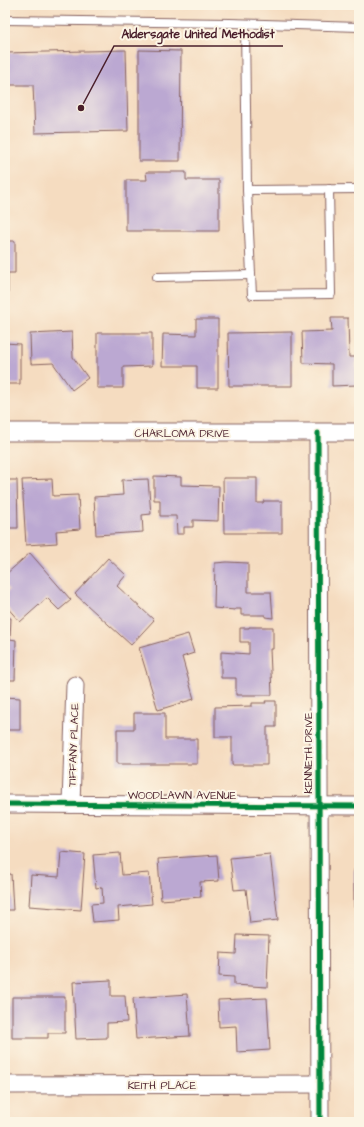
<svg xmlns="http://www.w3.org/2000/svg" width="364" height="1127" viewBox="0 0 364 1127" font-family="'Architects Daughter',sans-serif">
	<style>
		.building { fill: #bba8d2 }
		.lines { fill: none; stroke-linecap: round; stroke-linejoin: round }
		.service-casing { stroke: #86615f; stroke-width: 10 }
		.minor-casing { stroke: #86615f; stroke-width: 19 }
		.service { stroke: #fff; stroke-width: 8 }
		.minor { stroke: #fff; stroke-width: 17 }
		.cycleway-casing { stroke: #fcf5e5; stroke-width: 8 }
		.cycleway { stroke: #00873e; stroke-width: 5 }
		.labels { text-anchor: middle; stroke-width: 4; stroke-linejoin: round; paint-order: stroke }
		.street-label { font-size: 11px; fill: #4a1f2b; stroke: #fcf5e5 }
		.leader { fill: none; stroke: #4a1f2b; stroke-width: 1.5 }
		.callout-dot { fill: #4a1f2b; stroke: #fcf5e5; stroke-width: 1.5 }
		.callout-label { font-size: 12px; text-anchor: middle; font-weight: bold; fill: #4a1f2b; stroke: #fcf5e5; stroke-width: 4; stroke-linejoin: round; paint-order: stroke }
	</style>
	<rect width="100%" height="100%" fill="#fcf5e5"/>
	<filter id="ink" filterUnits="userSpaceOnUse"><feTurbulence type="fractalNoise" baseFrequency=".025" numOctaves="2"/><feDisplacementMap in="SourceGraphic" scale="8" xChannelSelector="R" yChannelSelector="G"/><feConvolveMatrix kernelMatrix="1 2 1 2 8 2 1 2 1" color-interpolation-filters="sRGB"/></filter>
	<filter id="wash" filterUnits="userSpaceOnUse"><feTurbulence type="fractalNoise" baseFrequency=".012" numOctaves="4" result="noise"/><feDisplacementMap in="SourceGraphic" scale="16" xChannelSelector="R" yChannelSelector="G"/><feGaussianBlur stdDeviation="0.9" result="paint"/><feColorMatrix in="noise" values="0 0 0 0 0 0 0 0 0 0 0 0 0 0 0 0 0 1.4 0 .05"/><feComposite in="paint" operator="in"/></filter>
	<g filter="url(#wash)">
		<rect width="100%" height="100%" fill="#f5dcc0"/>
		<g id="blocks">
			<g class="building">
				<path d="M126,50L128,131L35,133L33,85H5V53Z"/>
				<path d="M139,50L181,51L180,161H139Z"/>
				<path d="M146,172H186V180H219V231H126V180H147Z"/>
				<path d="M5,241H15V273H8V303H5Z"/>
				<path d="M331,318H348L349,357H356L357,385L332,386V364L303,363L302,332L332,331Z"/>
				<path d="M196,319H218V388H197V366H162L163,334L196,335Z"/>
				<path d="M72,332L73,357L88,378L72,390L53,363L31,364L30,334Z"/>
				<path d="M292,332V386H229L228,333Z"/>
				<path d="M97,333H152V366L123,367V388H97Z"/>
				<path d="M5,343L20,344V384H5Z"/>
				<path d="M154,476L181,477V485L219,486L218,521L193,520V527H184V534H177L176,516H160V500H154Z"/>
				<path d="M223,478H257V503H263L264,501H282V533H224Z"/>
				<path d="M52,479L53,496L78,495L80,529L56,531L57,543L26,545L22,480Z"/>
				<path d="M148,479L151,514L142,515L143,532L96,535L94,497L123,495L122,480Z"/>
				<path d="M5,480H17L18,528H5Z"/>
				<path d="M30,553L71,600L59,610L47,598L20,622L5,605V593L9,590L5,585V575Z"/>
				<path d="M108,558L126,575L117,586L154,620L131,645L75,594Z"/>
				<path d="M227,562L248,563V592H271L273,618L265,617V615H241V609H235V610L214,608L215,563Z"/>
				<path d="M5,618H11L10,639L16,640L15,680H5Z"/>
				<path d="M249,627H273V649H270L272,695H236V678H221V652L249,654V642H240V628H249Z"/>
				<path d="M188,634L194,653L182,657L194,699L158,710L139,648Z"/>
				<path d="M5,697L20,698V730H5Z"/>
				<path d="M265,701H276V727H267V765H232V737H215V707L252,706V703H266Z"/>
				<path d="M134,713H165V739H197V764H117V729H134Z"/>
				<path d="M61,852L85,854L81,910L29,906L31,875L59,877Z"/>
				<path d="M120,853L122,875L149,873L152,904L118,907L119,920L93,922L91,904L103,903L102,887L96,888L93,855Z"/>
				<path d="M270,854L278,920L250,923L246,889L234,890L230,858Z"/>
				<path d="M217,855L219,881L200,882L201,897L161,900L158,859Z"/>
				<rect x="354" y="870" width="5" height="37"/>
				<path d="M5,874H11L13,910H5Z"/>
				<path d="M237,935L269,936L267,987L234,985V977L219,976L220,953L236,954Z"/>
				<path d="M111,980V996H125L127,1022L107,1023V1038L76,1039L73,982Z"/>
				<path d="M187,994L190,1036L136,1039L133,998Z"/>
				<path d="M12,997H65V1033H48V1038H12Z"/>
				<path d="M267,998L270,1050L237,1052L236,1026L219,1027L218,1000Z"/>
			</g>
		</g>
	</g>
	<g filter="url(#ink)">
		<use href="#blocks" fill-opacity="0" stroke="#86615f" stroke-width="1"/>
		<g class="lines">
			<g class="service-casing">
				<g id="service">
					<path d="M5,20L230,23L359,27"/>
					<path d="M245,24L247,190"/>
					<path d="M329,189L331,294L252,295L247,190L359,189"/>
					<path d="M157,277L251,275"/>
				</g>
			</g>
			<g class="minor-casing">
				<g id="minor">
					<path d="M5,432H359"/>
					<path d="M318,433L320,1122"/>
					<path d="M5,804L359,806"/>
					<path d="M71,804L75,685"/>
					<path d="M5,1085L320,1084"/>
				</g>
			</g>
			<use href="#service" class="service"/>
			<use href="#minor" class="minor"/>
			<g class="cycleway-casing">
				<g id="cycleway">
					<path d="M318,433L320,1122"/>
					<path d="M5,804L359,806"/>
				</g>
			</g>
			<use href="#cycleway" class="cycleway"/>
		</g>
	</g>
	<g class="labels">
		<g class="street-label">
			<text x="182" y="437">CHARLOMA DRIVE</text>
			<text transform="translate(73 745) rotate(-88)" y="4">TIFFANY PLACE</text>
			<text transform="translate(308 753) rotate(-90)" y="4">KENNETH DRIVE</text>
			<text x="182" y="799">WOODLAWN AVENUE</text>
			<text x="162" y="1089">KEITH PLACE</text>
		</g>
	</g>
	<path class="leader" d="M81 108L114 46H283"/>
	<circle class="callout-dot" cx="81" cy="108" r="4"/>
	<g class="callout-label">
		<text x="198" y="38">Aldersgate United Methodist</text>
	</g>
	<rect width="364" height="1127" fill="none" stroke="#fcf5e5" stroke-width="20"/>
</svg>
